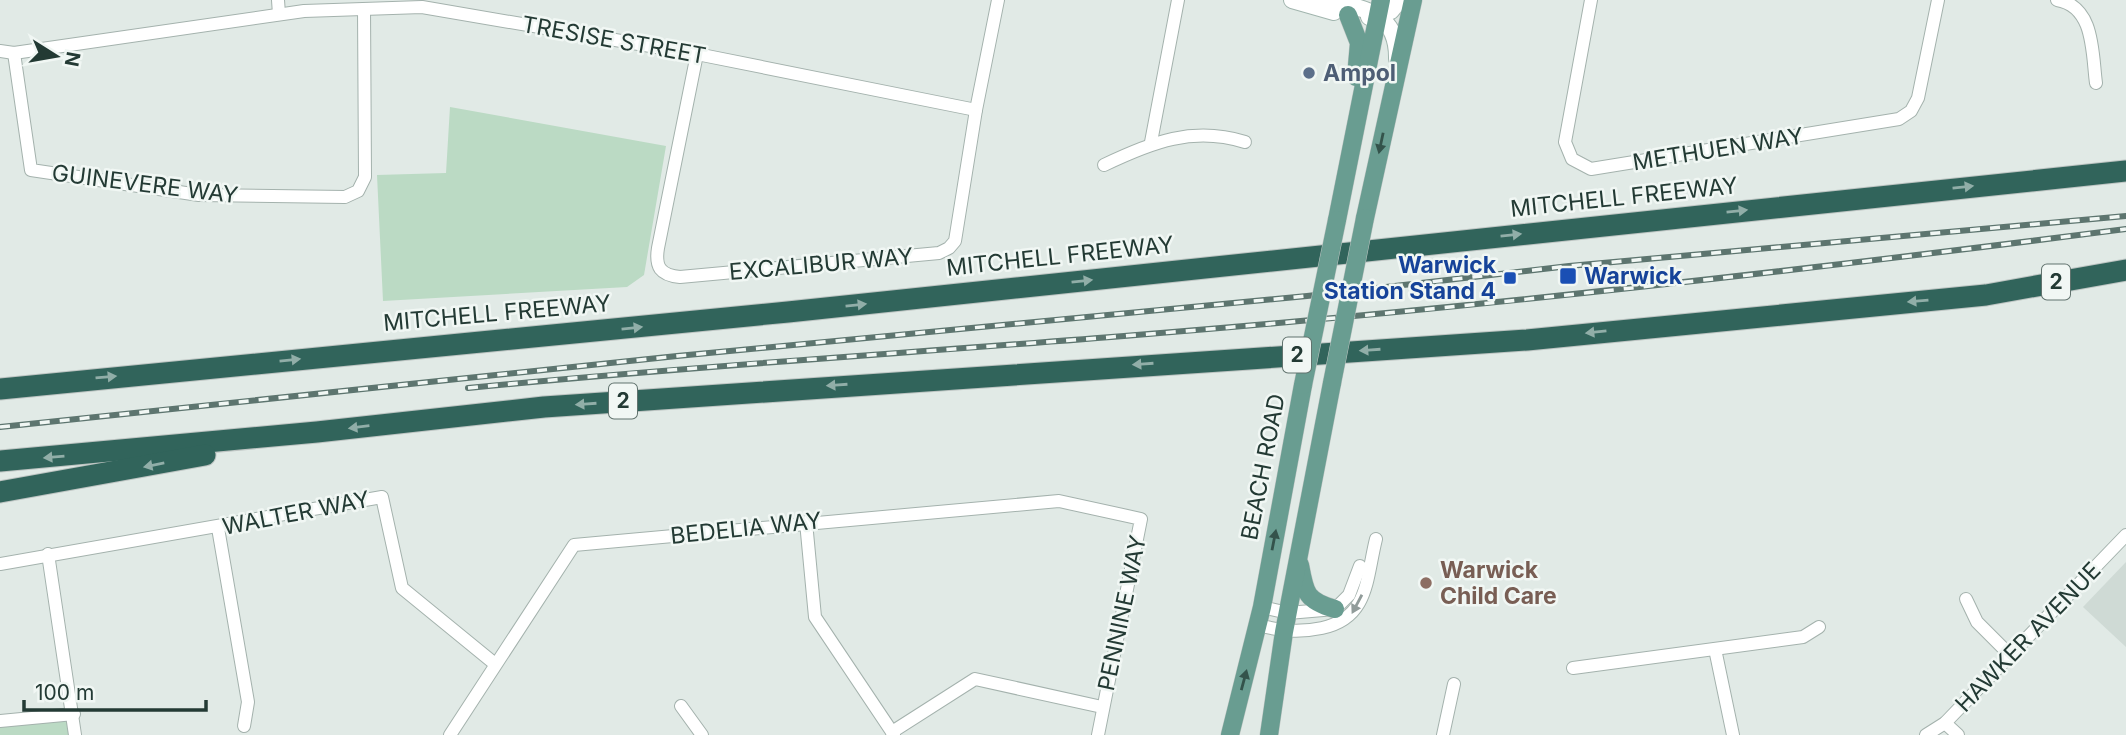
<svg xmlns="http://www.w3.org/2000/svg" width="2126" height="735" viewBox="0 0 2126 735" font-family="Inter,sans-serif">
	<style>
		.built { fill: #cfdad5 }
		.green { fill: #bbdac4 }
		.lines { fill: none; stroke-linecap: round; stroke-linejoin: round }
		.street-casing { stroke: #a4b2ad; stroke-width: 14 }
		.secondary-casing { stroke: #a1b5ae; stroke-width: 18 }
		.primary-casing { stroke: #bdc4c2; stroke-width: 19 }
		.highway-casing { stroke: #bdc4c2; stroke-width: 23 }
		.street { stroke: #fff; stroke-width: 12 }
		.secondary { stroke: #fff; stroke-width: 16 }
		.primary { stroke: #699d91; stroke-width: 18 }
		.highway { stroke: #31645b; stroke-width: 21 }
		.rail-casing { stroke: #5d756f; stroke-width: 6 }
		.rail { stroke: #f1f7f4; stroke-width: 3.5; stroke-dasharray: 10; stroke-linecap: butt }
		.primary-bridge-casing { stroke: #bdc4c2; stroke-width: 19; stroke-linecap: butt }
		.primary-bridge { stroke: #699d91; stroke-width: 18 }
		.oneway { fill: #34534b }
		.oneway2 { fill: #91aea8 }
		.oneway3 { fill: #919c9a }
		.service-dot { fill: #5c6f8a; stroke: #f1f7f4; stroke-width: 2.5 }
		.transit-dot { fill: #1a4fb4; stroke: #f1f7f4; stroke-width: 2.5 }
		.education-dot { fill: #8d6e63; stroke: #f1f7f4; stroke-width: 2.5 }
		.labels { text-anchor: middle; stroke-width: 5; stroke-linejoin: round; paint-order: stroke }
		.shield { fill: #f1f7f4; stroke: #61736e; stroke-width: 2 }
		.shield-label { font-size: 21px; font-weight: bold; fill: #233a34 }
		.street-label { font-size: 23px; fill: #233a34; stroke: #f1f7f4 }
		.service-label { font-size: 23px; font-weight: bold; fill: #4e5e75; stroke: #f1f7f4; text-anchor: start }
		.transit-label { font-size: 23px; font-weight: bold; fill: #164399; stroke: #f1f7f4; text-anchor: end }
		.education-label { font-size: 23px; font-weight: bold; fill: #785e54; stroke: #f1f7f4; text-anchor: start }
	</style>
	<rect width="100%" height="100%" fill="#e1eae6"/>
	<path class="built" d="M2126,562V647L2083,607Z"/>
	<g class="green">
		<path d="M450,107L666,146L644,275L627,287L383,301L377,175L446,173Z"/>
		<path d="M74,714L75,735H0V721Z"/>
	</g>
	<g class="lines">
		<g class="street-casing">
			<g id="street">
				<path d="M278,0L279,14"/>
				<path d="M1591,0L1565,142L1572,159L1591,169L1899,119L1911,111L1918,98L1938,0"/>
				<path d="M2057,0C2095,6 2092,54 2096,83"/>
				<path d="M0,51L14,53L304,11L422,7L697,54L976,110"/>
				<path d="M14,53L31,170L199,195L345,197L358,191L365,177L364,9"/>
				<path d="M697,54L658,248C655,267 660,275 680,277L939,253L949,248L955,241L976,110L998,0"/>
				<path d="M1151,142L1178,0"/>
				<path d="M1104,165C1152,142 1193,126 1245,142"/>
				<path d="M806,522L815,617L894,735"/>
				<path d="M218,528L248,702L244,726"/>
				<path d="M48,554L75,735"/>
				<path d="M0,564L382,497L402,588L495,664"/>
				<path d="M1966,599L1977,622L2010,655"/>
				<path d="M1262,607L1288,613L1335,609L1349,595L1360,566"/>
				<path d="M1258,625C1281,631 1298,633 1322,628C1369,618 1366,579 1376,539"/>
				<path d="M1715,649L1733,735"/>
				<path d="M1573,668L1803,637L1819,627"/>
				<path d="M681,706L702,735"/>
				<path d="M0,721L74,714"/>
				<path d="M1945,723L1958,735"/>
				<path d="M892,732L975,679L1102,707"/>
				<path d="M450,735L574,545L1059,501L1141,519L1098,735"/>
				<path d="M1443,735L1454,684"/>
				<path d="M1926,735L1945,723L2126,535"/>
			</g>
		</g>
		<g class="secondary-casing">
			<g id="secondary">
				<path d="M1292,0L1334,12"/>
				<path d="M1324,0C1362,8 1398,11 1397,59"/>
				<path d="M1369,17L1391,11L1400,0"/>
			</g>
		</g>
		<g class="primary-casing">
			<g id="primary">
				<path d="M1348,15L1359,43L1356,77"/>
				<path d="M1365,218L1413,0"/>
				<path d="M1337,220L1381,0"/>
				<path d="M1300,565C1305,593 1306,601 1335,609"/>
				<path d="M1230,735L1262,607L1303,385"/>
				<path d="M1269,735L1284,632L1332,383"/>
			</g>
		</g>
		<g class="highway-casing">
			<g id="highway">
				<path d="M0,389L788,312L2126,171"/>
				<path d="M0,461L317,432L544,407L1527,340L1986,295L2126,270"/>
				<path d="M0,492L205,455"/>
			</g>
		</g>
		<use href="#street" class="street"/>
		<use href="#secondary" class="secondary"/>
		<use href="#primary" class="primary"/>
		<use href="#highway" class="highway"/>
		<g class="rail-casing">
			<g id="rail">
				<path d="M468,388C690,366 913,353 1136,335C1466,309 1797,271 2126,229"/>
				<path d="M0,427L677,356L1307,296L1569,266L2126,216"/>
			</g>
		</g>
		<use href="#rail" class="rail"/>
		<g class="primary-bridge-casing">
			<g id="primary-bridge">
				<path d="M1332,383L1365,218"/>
				<path d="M1303,385L1337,220"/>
			</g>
		</g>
		<use href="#primary-bridge" class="primary-bridge"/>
	</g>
	<defs><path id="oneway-solid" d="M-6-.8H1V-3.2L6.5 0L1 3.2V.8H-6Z" transform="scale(1.75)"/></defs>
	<g class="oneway">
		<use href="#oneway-solid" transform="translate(1381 143) rotate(102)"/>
		<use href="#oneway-solid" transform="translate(1274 540) rotate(-79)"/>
		<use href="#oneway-solid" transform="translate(1244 680) rotate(-75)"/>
	</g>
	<g class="oneway2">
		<use href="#oneway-solid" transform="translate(1963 187) rotate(-6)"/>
		<use href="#oneway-solid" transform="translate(1737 211) rotate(-6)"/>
		<use href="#oneway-solid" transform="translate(1511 235) rotate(-6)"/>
		<use href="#oneway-solid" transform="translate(1082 281) rotate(-6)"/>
		<use href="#oneway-solid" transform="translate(1918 301) rotate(175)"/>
		<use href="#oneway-solid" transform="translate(856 305) rotate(-6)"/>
		<use href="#oneway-solid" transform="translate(632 328) rotate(-6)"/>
		<use href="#oneway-solid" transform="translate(1596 332) rotate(174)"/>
		<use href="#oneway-solid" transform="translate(1370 350) rotate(176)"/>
		<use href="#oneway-solid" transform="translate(290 360) rotate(-6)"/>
		<use href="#oneway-solid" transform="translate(1143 364) rotate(176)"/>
		<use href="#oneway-solid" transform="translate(106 377) rotate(-5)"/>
		<use href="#oneway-solid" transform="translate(837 385) rotate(176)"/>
		<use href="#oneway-solid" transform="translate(586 404) rotate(176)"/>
		<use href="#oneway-solid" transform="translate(359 427) rotate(173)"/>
		<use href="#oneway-solid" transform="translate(54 457) rotate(175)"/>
		<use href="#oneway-solid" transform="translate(154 465) rotate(169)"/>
	</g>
	<use class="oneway3" href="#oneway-solid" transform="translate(1357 604) rotate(118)"/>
	<circle class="service-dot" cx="1309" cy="73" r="7"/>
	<g class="transit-dot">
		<rect x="1559" y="267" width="18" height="18" rx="3.5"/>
		<rect x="1503" y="271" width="14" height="14" rx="3.5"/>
	</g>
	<circle class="education-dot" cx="1426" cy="583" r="7"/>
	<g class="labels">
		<g class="shield">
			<rect x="2042" y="264.5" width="28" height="35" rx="5"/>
			<rect x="1283" y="337.5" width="28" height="35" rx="5"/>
			<rect x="609" y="383.5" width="28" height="35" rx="5"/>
		</g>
		<g class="shield-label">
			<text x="2056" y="289">2</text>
			<text x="1297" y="362">2</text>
			<text x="623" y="408">2</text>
		</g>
		<g class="street-label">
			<text transform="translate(614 40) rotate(10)" y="8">TRESISE STREET</text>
			<text transform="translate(1718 149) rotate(-9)" y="8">METHUEN WAY</text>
			<text transform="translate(145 184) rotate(7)" y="8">GUINEVERE WAY</text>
			<text transform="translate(1624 197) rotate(-6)" y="8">MITCHELL FREEWAY</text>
			<text transform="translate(1060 256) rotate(-6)" y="8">MITCHELL FREEWAY</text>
			<text transform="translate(821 264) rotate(-5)" y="8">EXCALIBUR WAY</text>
			<text transform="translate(497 313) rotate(-5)" y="8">MITCHELL FREEWAY</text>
			<text transform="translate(1263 467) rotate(-79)" y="8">BEACH ROAD</text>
			<text transform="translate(296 513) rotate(-11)" y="8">WALTER WAY</text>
			<text transform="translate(746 528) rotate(-6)" y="8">BEDELIA WAY</text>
			<text transform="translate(1122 613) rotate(-78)" y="8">PENNINE WAY</text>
			<text transform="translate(2028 637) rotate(-46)" y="8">HAWKER AVENUE</text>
		</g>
		<g class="service-label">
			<text x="1323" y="81">Ampol</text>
		</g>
		<g class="transit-label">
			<text x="1496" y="273">Warwick<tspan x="1496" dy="26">Station Stand 4</tspan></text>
			<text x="1584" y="284" text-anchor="start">Warwick</text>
		</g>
		<g class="education-label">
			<text x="1440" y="578">Warwick<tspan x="1440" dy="26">Child Care</tspan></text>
		</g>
	</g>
	<g transform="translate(56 56) rotate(101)" stroke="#f1f7f4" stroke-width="5" paint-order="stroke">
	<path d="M0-5L12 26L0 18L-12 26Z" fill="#233a34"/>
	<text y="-10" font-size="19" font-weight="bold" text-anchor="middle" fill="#233a34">N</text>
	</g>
	<path d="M24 700v10h182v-10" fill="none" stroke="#233a34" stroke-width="3.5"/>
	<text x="35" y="700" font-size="21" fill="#233a34" stroke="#f1f7f4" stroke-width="5" paint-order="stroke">100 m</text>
</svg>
